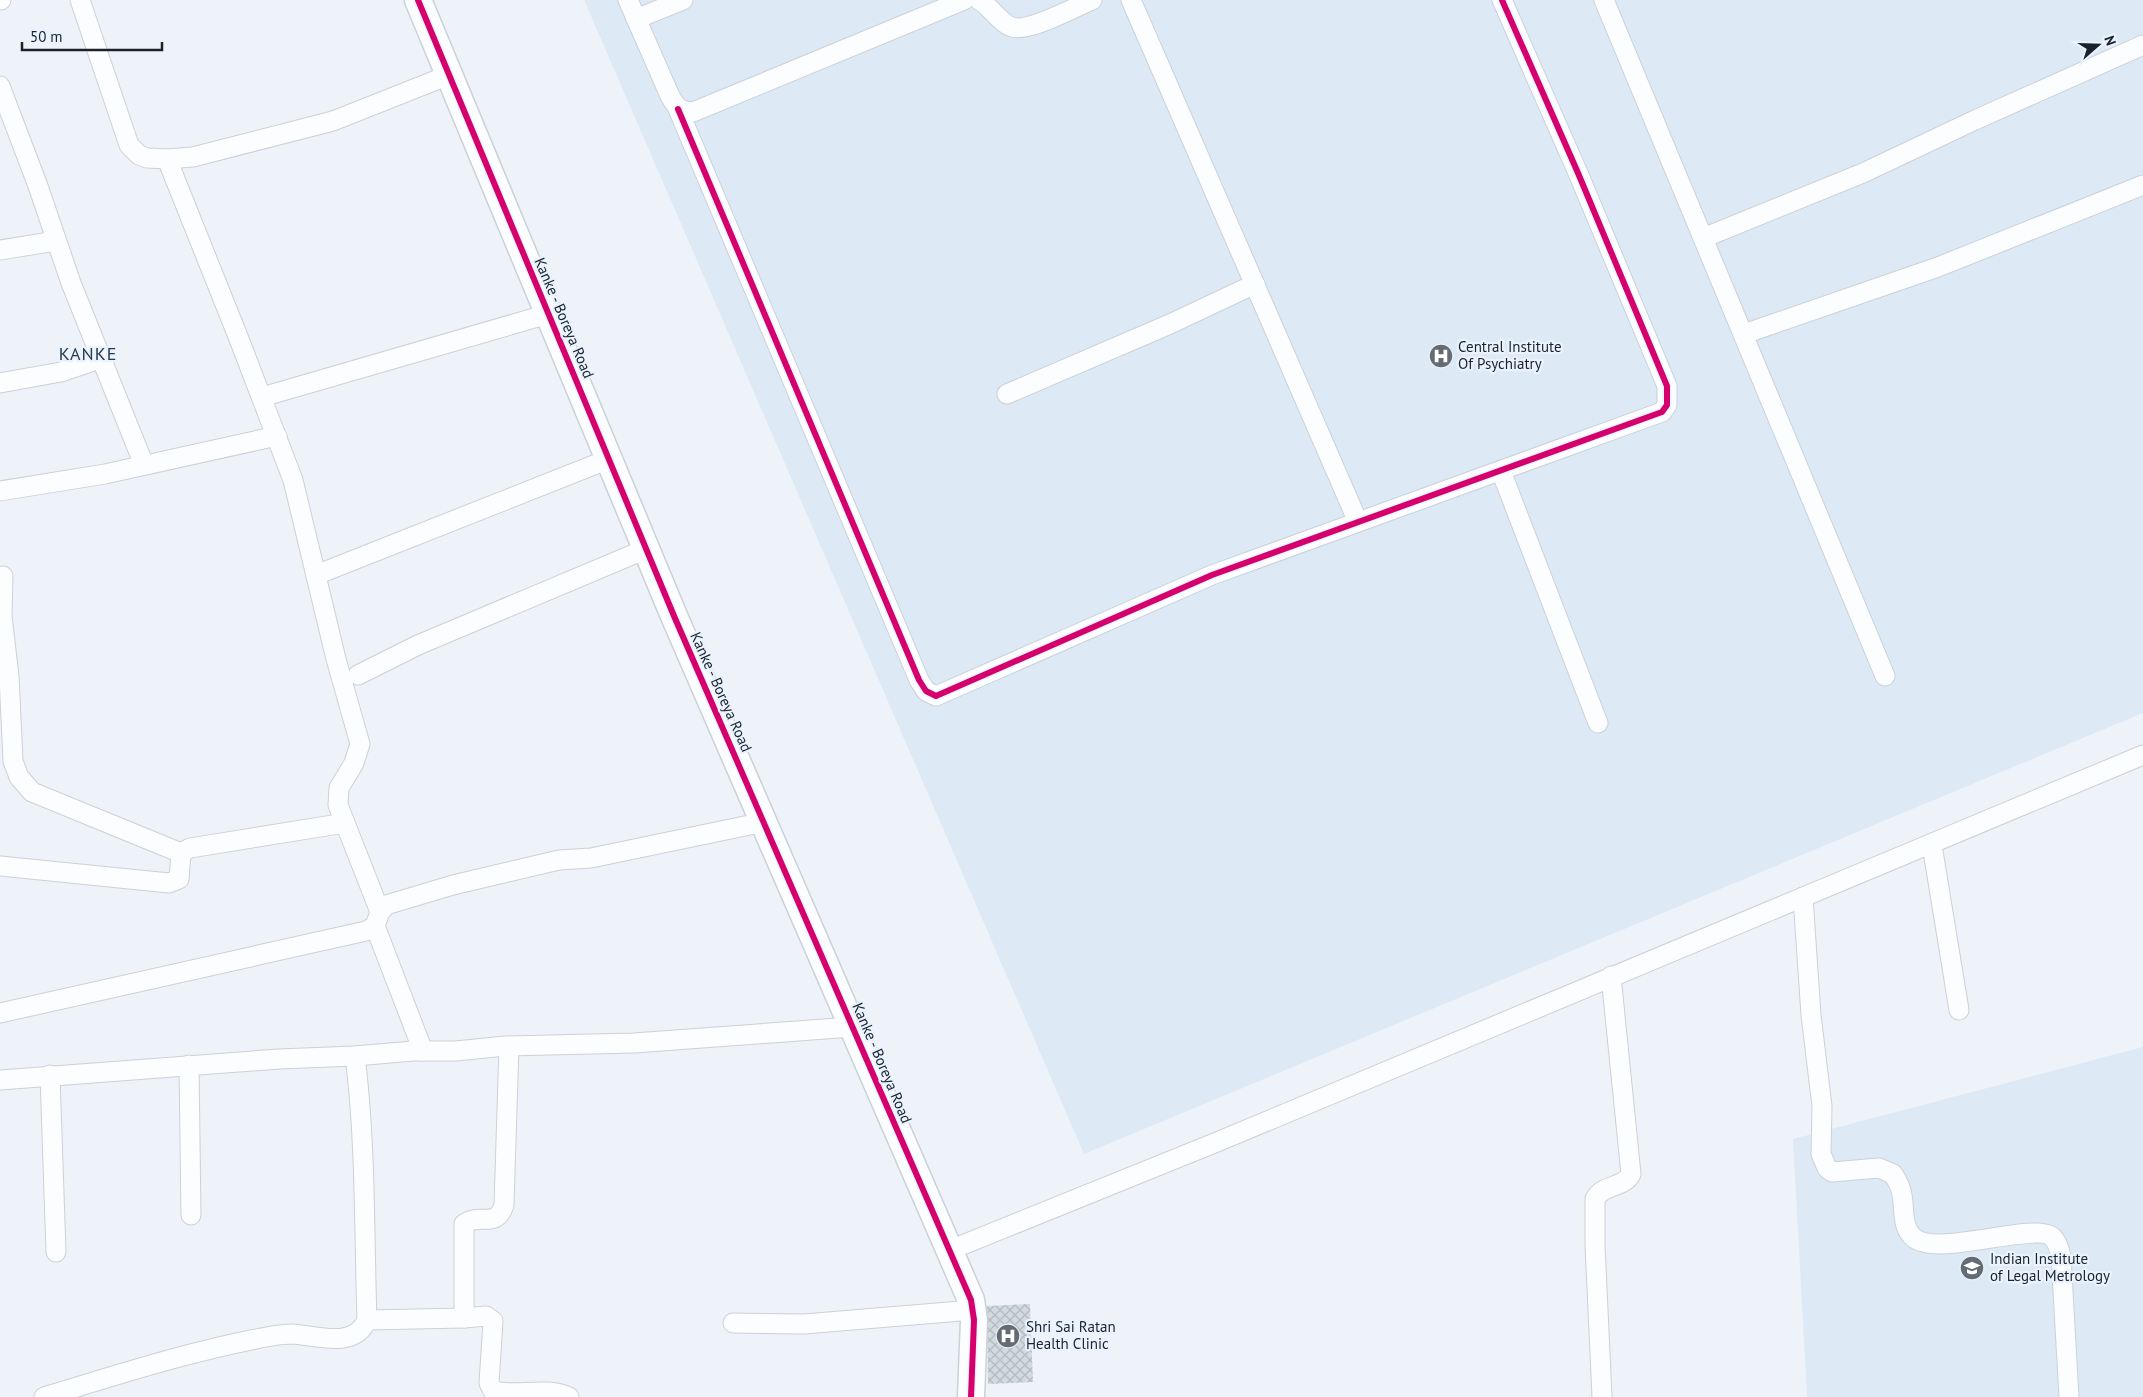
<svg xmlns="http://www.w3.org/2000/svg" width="2143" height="1397" viewBox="0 0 2143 1397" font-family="'PT Sans',sans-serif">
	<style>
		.built { fill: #ddeaf6 }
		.building { fill: url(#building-cross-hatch) }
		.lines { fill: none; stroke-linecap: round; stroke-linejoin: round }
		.street-casing { stroke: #cbd1d9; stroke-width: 21 }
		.secondary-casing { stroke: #cbd1d9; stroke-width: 29 }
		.street { stroke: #fcfdfe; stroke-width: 19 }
		.secondary { stroke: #fcfdfe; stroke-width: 26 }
		.cycleway-casing { stroke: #eaf3fd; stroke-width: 9 }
		.cycleway { stroke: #d6006c; stroke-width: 6 }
		.labels { text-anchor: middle; stroke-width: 4.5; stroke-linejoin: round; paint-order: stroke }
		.street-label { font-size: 15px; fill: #1a222b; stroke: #eaf3fd }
		.poi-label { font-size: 15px; fill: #1a222b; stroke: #eaf3fd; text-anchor: start }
		.quarter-label { font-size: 18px; letter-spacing: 1px; fill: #273a4d; stroke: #eaf3fd }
	</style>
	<defs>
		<pattern id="building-cross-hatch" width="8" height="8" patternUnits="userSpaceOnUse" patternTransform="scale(1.25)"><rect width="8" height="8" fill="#d1dade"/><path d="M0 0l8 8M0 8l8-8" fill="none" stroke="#b3bbbf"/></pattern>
	</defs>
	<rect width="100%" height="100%" fill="#eef3f9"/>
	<g class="built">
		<path d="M584,0H2143V713L1084,1154Z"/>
		<path d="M2143,1047V1397H1807L1793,1139Z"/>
	</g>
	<path class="building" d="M1030,1304L1033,1382L988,1384L987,1306Z"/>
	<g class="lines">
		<g class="street-casing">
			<g id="street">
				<path d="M0,0H1"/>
				<path d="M80,0L129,145L139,155L147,158L167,159L193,157L333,121L449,75"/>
				<path d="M628,0L670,96C676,107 681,112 693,112L964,0"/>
				<path d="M979,0C991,7 1001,24 1012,27C1028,33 1075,7 1092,0"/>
				<path d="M1131,0L1358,522"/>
				<path d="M1604,0L1885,676"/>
				<path d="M636,19L683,0"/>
				<path d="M0,86L38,186L71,283L144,465"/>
				<path d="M678,109L919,680L926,691L936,696L1212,575L1662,412L1667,405V386L1578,173L1502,0"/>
				<path d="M167,159L239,339L293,480L336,659L360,744L354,763L339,788L338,805L380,912"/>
				<path d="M1703,238L1863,173L1975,120L2143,45"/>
				<path d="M0,250L56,241"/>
				<path d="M1744,334L1938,267L2143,185"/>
				<path d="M0,383L61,372L102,358"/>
				<path d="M1007,394L1170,324L1255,284"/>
				<path d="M262,397L548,314"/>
				<path d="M1501,471L1598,723"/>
				<path d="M0,491L105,474L277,436"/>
				<path d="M316,575L609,459"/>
				<path d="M3,576L2,616L9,676L13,761L19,777L32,792L181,853"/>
				<path d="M358,675L418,645L646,549"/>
				<path d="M1932,845L1959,1010"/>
				<path d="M0,866L169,883L179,879L181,853L190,848L345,823"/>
				<path d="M1803,897L1811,1015L1822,1106L1821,1154L1827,1168L1832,1172L1879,1168L1893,1174C1897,1180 1901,1187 1902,1195C1905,1210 1901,1227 1914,1238C1937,1257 2031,1223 2051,1236C2057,1240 2059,1249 2061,1256L2069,1397"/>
				<path d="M375,926L423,1051"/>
				<path d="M0,1013L366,931L375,926L380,912L386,905L453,885L559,860L591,858L764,822"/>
				<path d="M189,1065L191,1215"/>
				<path d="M50,1075L56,1252"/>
				<path d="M0,1080L279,1059L355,1056L413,1051H456L505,1046L634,1043L852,1027"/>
				<path d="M950,1250L1217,1142L2143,755"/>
				<path d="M464,1318L486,1316L493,1321L489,1383L493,1391C517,1397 546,1386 569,1397"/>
				<path d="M367,1320L464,1318V1224C480,1212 496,1230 504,1205L509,1046"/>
				<path d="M733,1323L804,1324L973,1310"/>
				<path d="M44,1397C120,1374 194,1350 272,1336C279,1335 285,1334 291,1334C316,1335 354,1350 367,1320C364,1233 366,1143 355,1056"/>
				<path d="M1602,1397L1595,1245V1199C1602,1184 1625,1188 1631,1174L1611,976"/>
			</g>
		</g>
		<g class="secondary-casing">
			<path id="secondary" d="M418,0L674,616L971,1300L974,1320L971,1397"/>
		</g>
		<use href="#street" class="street"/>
		<use href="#secondary" class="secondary"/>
		<g class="cycleway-casing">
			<g id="cycleway">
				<path d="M418,0L674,616L971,1300L974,1320L971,1397"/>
				<path d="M678,109L919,680L926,691L936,696L1212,575L1662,412L1667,405V386L1578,173L1502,0"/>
			</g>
		</g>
		<use href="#cycleway" class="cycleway"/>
	</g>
	<defs>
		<g id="hospital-disc" transform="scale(1.25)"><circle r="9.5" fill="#646b73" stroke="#eaf3fd"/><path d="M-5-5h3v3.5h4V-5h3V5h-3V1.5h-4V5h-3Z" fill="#fff"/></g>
		<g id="university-disc" transform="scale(1.25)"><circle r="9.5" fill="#646b73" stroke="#eaf3fd"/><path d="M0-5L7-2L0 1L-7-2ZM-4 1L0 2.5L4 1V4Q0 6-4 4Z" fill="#fff"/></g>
	</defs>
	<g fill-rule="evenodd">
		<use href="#hospital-disc" x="1441" y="356"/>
		<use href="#university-disc" x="1972" y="1268"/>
		<use href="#hospital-disc" x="1008" y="1336"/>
	</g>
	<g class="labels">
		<g class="street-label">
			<text transform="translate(564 318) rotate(67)" y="5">Kanke - Boreya Road</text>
			<text transform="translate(721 692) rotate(66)" y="5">Kanke - Boreya Road</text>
			<text transform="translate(882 1063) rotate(67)" y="5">Kanke - Boreya Road</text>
		</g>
		<g class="poi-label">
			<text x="1458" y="352">Central Institute<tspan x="1458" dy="17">Of Psychiatry</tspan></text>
			<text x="1990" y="1264">Indian Institute<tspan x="1990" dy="17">of Legal Metrology</tspan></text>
			<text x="1026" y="1332">Shri Sai Ratan<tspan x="1026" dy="17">Health Clinic</tspan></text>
		</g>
		<g class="quarter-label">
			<text x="88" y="360">KANKE</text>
		</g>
	</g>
	<g transform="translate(2098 45) rotate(70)" stroke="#eaf3fd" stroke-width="4" paint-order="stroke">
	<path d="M0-4L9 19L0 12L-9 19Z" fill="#1a222b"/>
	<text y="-8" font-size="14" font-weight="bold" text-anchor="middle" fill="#1a222b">N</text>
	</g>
	<path d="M22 42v8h140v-8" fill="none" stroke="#1a222b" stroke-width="2.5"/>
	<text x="30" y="42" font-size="15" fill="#1a222b" stroke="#eaf3fd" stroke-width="4" paint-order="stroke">50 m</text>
</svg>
